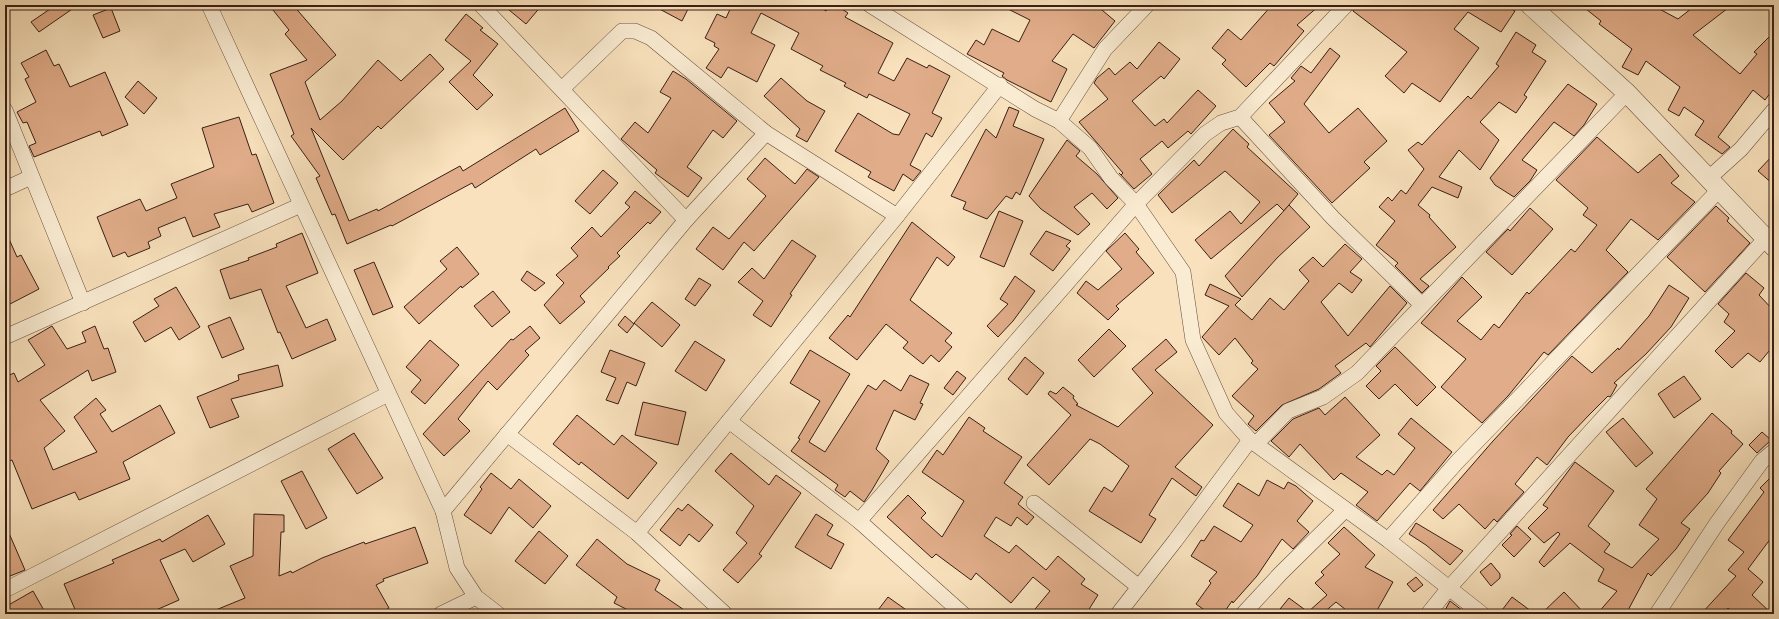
<svg xmlns="http://www.w3.org/2000/svg" width="1779" height="619" viewBox="0 0 1779 619" font-family="Vollkorn,serif">
	<style>
		.building { fill: #e0ac89; stroke: #391f15 }
		.lines { fill: none; stroke-linecap: round; stroke-linejoin: round }
		.minor-casing { stroke: #69503f; stroke-width: 16 }
		.tertiary-casing { stroke: #69503f; stroke-width: 20 }
		.minor { stroke: #faecd3; stroke-width: 15 }
		.tertiary { stroke: #faecd3; stroke-width: 19 }
	</style>
	<rect width="100%" height="100%" fill="#f8e1bc"/>
	<filter id="stains"><feTurbulence type="fractalNoise" baseFrequency=".005" numOctaves="4"/><feColorMatrix values="0 0 0 0 .2 0 0 0 0 .09 0 0 0 0 .02 0 0 0 .5 -.17"/></filter>
	<radialGradient id="worn" r=".72"><stop offset=".6" stop-color="#630" stop-opacity="0"/><stop offset="1" stop-color="#630" stop-opacity=".3"/></radialGradient>
	<g class="building">
		<path d="M49,5H78L39,32L31,22L50,9Z"/>
		<path d="M269,5H293L336,55L305,82L320,120L342,101L378,60L401,81L430,54L444,69L381,129L378,126L343,160L311,128L349,221L377,209L378,211L460,166L463,171L565,108L579,131L540,155L536,149L475,188L472,183L392,226L391,225L347,244L335,214L332,215L316,178L320,176L291,136L294,134L270,74L307,60L285,34L289,30Z"/>
		<path d="M503,5H542L526,24Z"/>
		<path d="M652,5H690L682,21Z"/>
		<path d="M732,5H816L826,11L830,5H836L848,13L845,17L893,43L878,73L894,81L907,58L927,68L929,65L950,76L932,113L942,118L932,137L926,133L910,165L921,171L913,181L903,174L894,191L868,177L871,172L835,151L858,113L893,134L899,135L910,114L869,94L867,98L844,86L846,83L820,70L823,66L791,49L799,33L761,13L751,33L775,45L757,82L728,67L721,78L706,68L719,49L714,46L715,43L705,38L717,14L726,18Z"/>
		<path d="M1000,5H1096L1115,21L1094,48L1073,34L1052,61L1067,69L1051,102L1007,80L1002,76L1004,73L967,54L976,40L984,45L992,29L1019,42L1030,20Z"/>
		<path d="M1272,5H1320L1297,25L1304,31L1274,66L1270,63L1246,87L1222,64L1226,60L1212,48L1228,29L1241,40Z"/>
		<path d="M1355,5H1505L1515,11L1501,32L1468,12L1454,29L1479,48L1440,102L1412,83L1404,93L1385,76L1407,52L1353,11Z"/>
		<path d="M1581,5H1652L1678,19L1696,5H1732L1693,35L1740,74L1757,54L1754,52L1774,32V88L1765,100L1753,90L1718,137L1730,147L1722,154L1695,135L1704,121L1684,107L1679,116L1668,110L1680,87L1646,61L1638,75L1622,67L1632,49L1599,24L1601,21Z"/>
		<path d="M111,8L120,31L103,38L93,15Z"/>
		<path d="M466,14L483,28L480,30L498,44L473,75L493,95L477,110L449,82L471,61L445,40Z"/>
		<path d="M1516,32L1536,45L1532,52L1546,61L1524,95L1527,97L1516,113L1499,102L1480,122L1499,140L1480,170L1459,150L1439,177L1462,187L1458,198L1432,187L1418,205L1430,215L1429,217L1456,247L1420,279L1429,286L1422,293L1395,266L1398,263L1376,245L1395,221L1379,207L1388,197L1392,201L1401,190L1406,194L1424,169L1408,150L1418,142L1422,145L1468,96L1471,99L1499,66L1496,64Z"/>
		<path d="M1159,42L1180,59L1164,79L1161,76L1132,101L1155,126L1164,119L1167,123L1198,90L1216,106L1191,134L1188,131L1168,148L1162,141L1140,159L1152,174L1134,189L1119,173L1121,175L1123,173L1079,122L1108,99L1094,83L1097,78L1109,68L1115,75L1130,62L1137,69Z"/>
		<path d="M1330,48L1340,56L1304,104L1329,133L1358,108L1387,141L1364,162L1370,168L1332,203L1269,135L1285,122L1269,103L1295,81L1291,78L1301,66L1311,73Z"/>
		<path d="M46,50L54,66L59,64L70,87L105,72L128,125L102,136L100,131L34,157L29,146L36,143L27,122L23,123L17,112L36,102L25,79L29,77L21,63Z"/>
		<path d="M673,71L686,79L737,121L723,138L713,130L687,167L702,178L688,197L655,173L657,170L621,139L635,122L648,133L671,98L660,92Z"/>
		<path d="M781,78L807,101L825,111L807,142L796,136L800,129L764,96Z"/>
		<path d="M138,81L157,98L144,114L125,97Z"/>
		<path d="M1568,84L1597,104L1584,125L1574,136L1554,122L1522,160L1537,170L1530,181L1514,197L1495,185L1490,178Z"/>
		<path d="M1009,107L1019,111L1013,126L1044,139L1020,195L1016,192L1012,199L1006,196L987,219L963,209L966,202L951,196L986,129L996,138Z"/>
		<path d="M239,117L252,155L256,154L274,203L252,212L248,204L214,214L220,227L193,237L185,217L158,228L161,236L148,242L150,248L128,257L125,252L113,257L97,217L140,199L146,211L177,198L171,184L214,167L202,128Z"/>
		<path d="M1233,129L1249,144L1247,147L1298,194L1284,211L1277,204L1211,259L1195,240L1230,211L1241,224L1260,202L1225,171L1172,213L1158,195L1194,160L1199,166Z"/>
		<path d="M1597,137L1638,173L1660,154L1679,176L1671,183L1695,202L1658,240L1631,219L1606,250L1628,272L1548,355L1544,352L1508,396L1482,423L1441,387L1466,359L1421,323L1462,277L1482,297L1457,321L1481,340L1494,324L1499,328L1527,292L1529,294L1571,249L1575,252L1597,225L1583,215L1588,208L1556,180Z"/>
		<path d="M1067,140L1080,151L1076,156L1097,174L1118,198L1107,209L1092,193L1074,207L1090,224L1078,235L1041,209L1029,196Z"/>
		<path d="M1774,154V185L1758,171Z"/>
		<path d="M765,158L795,184L807,169L819,177L754,251L744,242L723,270L696,249L713,227L729,239L766,196L747,179Z"/>
		<path d="M603,170L618,183L590,214L575,201Z"/>
		<path d="M635,191L661,212L650,224L648,222L617,253L620,256L608,267L609,268L580,296L585,302L560,324L544,305L564,283L556,275L578,256L571,248L592,227L601,237L630,207L625,203Z"/>
		<path d="M1289,205L1310,227L1277,258L1242,297L1225,276Z"/>
		<path d="M1716,206L1729,218L1727,221L1750,243L1705,292L1667,257Z"/>
		<path d="M1530,208L1553,229L1512,275L1486,252L1508,229L1510,231Z"/>
		<path d="M999,211L1023,221L1004,267L980,257Z"/>
		<path d="M912,222L955,257L948,266L937,257L910,300L952,333L945,341L952,347L939,362L931,355L923,364L903,348L908,342L886,324L857,360L829,338L848,315L850,317Z"/>
		<path d="M5,230L17,257L21,255L39,289L10,304L5,295Z"/>
		<path d="M1046,231L1071,241L1066,246L1070,249L1053,271L1030,254Z"/>
		<path d="M302,233L318,273L286,286L306,328L327,319L336,340L292,359L280,332L278,333L261,289L230,299L220,270L249,260L248,258L277,247L276,244Z"/>
		<path d="M1125,233L1139,249L1136,252L1154,273L1116,306L1119,309L1108,320L1077,293L1086,281L1098,290L1122,269L1106,251Z"/>
		<path d="M792,240L816,256L790,294L792,295L771,327L753,315L763,301L738,282L752,268L764,279Z"/>
		<path d="M1345,244L1362,259L1350,272L1362,280L1352,293L1339,283L1321,302L1348,336L1390,286L1407,303L1370,347L1366,343L1335,366L1341,373L1319,389L1282,405L1256,431L1248,424L1254,416L1232,396L1258,369L1251,363L1253,361L1235,338L1219,355L1202,337L1229,306L1205,295L1210,284L1241,299L1235,305L1252,320L1270,298L1284,310L1309,281L1299,270L1313,257L1323,267Z"/>
		<path d="M457,247L479,274L462,288L461,286L419,324L404,307L447,269L440,261Z"/>
		<path d="M374,262L393,307L373,315L354,270Z"/>
		<path d="M527,271L545,283L535,291L521,280Z"/>
		<path d="M1746,273L1764,288L1759,295L1774,311V345L1760,362L1748,353L1732,368L1715,351L1735,331L1724,322L1729,314L1718,304Z"/>
		<path d="M1015,276L1035,291L1013,321L998,337L987,326L1008,304L1000,299Z"/>
		<path d="M699,278L711,285L695,306L685,299Z"/>
		<path d="M1669,285L1689,298L1671,327L1646,354L1614,383L1617,385L1612,394L1610,397L1608,396L1590,414L1568,437L1547,465L1537,457L1515,484L1524,492L1497,522L1494,519L1485,529L1459,504L1443,519L1433,510L1493,441L1572,356L1592,373L1618,348L1619,350L1649,316Z"/>
		<path d="M176,287L200,327L179,340L171,327L145,342L133,322L159,306L154,299Z"/>
		<path d="M493,291L510,312L492,327L474,306Z"/>
		<path d="M652,302L680,325L662,347L634,323Z"/>
		<path d="M625,316L634,324L627,333L618,325Z"/>
		<path d="M230,317L244,349L222,358L208,326Z"/>
		<path d="M52,326L67,349L86,342L82,332L95,326L104,349L108,348L116,372L92,381L88,370L40,400L65,431L44,448L53,470L97,452L74,417L96,398L106,410L100,414L112,432L160,405L175,433L123,462L130,479L79,500L75,492L32,509L12,460L5,463V377L14,373L18,382L45,365L28,340Z"/>
		<path d="M530,326L540,338L525,351L529,355L497,390L488,381L458,419L470,431L444,456L423,434L511,339L513,340Z"/>
		<path d="M1109,329L1126,346L1094,377L1078,360Z"/>
		<path d="M1166,339L1177,352L1155,370L1213,425L1175,467L1202,487L1196,496L1172,478L1149,515L1156,519L1141,543L1089,511L1104,487L1112,492L1129,466L1100,444L1090,439L1049,485L1027,465L1071,415L1048,394L1050,391L1056,394L1063,387L1074,396L1073,398L1078,404L1076,405L1118,427L1153,393L1132,369Z"/>
		<path d="M430,340L459,365L425,404L411,392L421,380L406,367Z"/>
		<path d="M695,341L725,360L706,391L675,371Z"/>
		<path d="M1395,347L1436,387L1417,406L1395,384L1379,399L1366,386L1381,371L1376,366Z"/>
		<path d="M610,350L645,363L636,386L627,382L618,404L606,400L616,378L601,372Z"/>
		<path d="M810,350L850,374L809,442L825,452L868,385L876,390L884,380L901,391L910,375L929,384L920,403L923,404L915,420L894,410L876,449L889,461L872,490L864,502L850,491L845,497L835,490L838,485L791,451L800,439L798,438L820,401L790,383Z"/>
		<path d="M1025,357L1044,373L1027,395L1008,379Z"/>
		<path d="M278,365L283,386L231,399L239,417L210,428L197,397L239,380L238,375Z"/>
		<path d="M957,371L966,378L953,395L944,388Z"/>
		<path d="M1684,376L1701,399L1674,418L1658,394Z"/>
		<path d="M1345,397L1380,435L1356,457L1382,475L1387,470L1394,475L1415,448L1398,434L1411,418L1452,452L1420,491L1410,483L1377,521L1356,505L1368,492L1341,473L1334,480L1300,444L1289,457L1271,441L1293,419L1319,408L1325,415Z"/>
		<path d="M643,402L686,412L678,445L635,435Z"/>
		<path d="M1712,413L1732,431L1731,433L1743,444L1719,471L1721,473L1708,493L1681,523L1690,529L1676,549L1651,576L1648,573L1626,614H1597L1617,591L1598,581L1604,569L1570,543L1544,567L1539,562L1560,534L1558,532L1544,543L1528,528L1548,508L1543,505L1575,462L1614,491L1588,526L1610,544L1604,552L1632,568L1659,539L1639,525L1657,499L1646,489Z"/>
		<path d="M577,415L614,445L622,435L657,463L628,499L581,462L579,465L553,444Z"/>
		<path d="M969,417L985,428L983,431L1022,457L1004,483L1023,497L1018,504L1034,517L1027,525L1017,517L1011,526L996,517L984,536L1009,553L1016,545L1046,570L1058,556L1085,579L1081,584L1098,595L1086,614H1031L1050,591L1033,577L1011,603L976,573L971,580L936,554L932,558L887,517L908,495L926,513L921,518L942,537L964,501L922,472L937,450L943,455Z"/>
		<path d="M1623,418L1653,453L1636,467L1606,432Z"/>
		<path d="M1762,432L1771,440L1757,453L1749,445Z"/>
		<path d="M354,433L383,478L357,494L328,449Z"/>
		<path d="M731,453L769,485L776,475L801,493L759,554L762,556L738,583L723,570L747,543L736,533L754,506L715,471Z"/>
		<path d="M302,471L327,518L306,529L281,481Z"/>
		<path d="M491,473L511,489L519,479L551,506L533,528L509,507L491,534L464,515L482,489L480,487Z"/>
		<path d="M1774,474V534L1748,569L1763,582L1752,595L1772,614H1735L1728,608L1723,614H1701L1736,576L1728,570L1744,552L1728,540L1764,492L1760,488Z"/>
		<path d="M1267,480L1284,489L1288,482L1296,486L1313,501L1297,521L1309,532L1293,549L1282,539L1257,576L1233,603L1232,601L1223,614H1210L1196,604L1211,583L1209,581L1217,572L1191,556L1201,540L1204,541L1214,526L1241,542L1253,525L1223,506L1238,483L1259,496Z"/>
		<path d="M688,504L713,525L699,542L689,534L680,546L660,530L678,508L682,511Z"/>
		<path d="M254,514L284,515V532H281L279,576L291,571L292,573L322,558L364,542L365,544L415,527L428,563L383,579L384,581L376,585L389,608L379,614H206L245,598L230,566L253,556Z"/>
		<path d="M816,514L833,525L827,535L844,544L831,569L795,547Z"/>
		<path d="M208,515L225,544L193,562L185,549L160,560L179,600L147,614H77L64,584L114,563L112,560L160,539L162,542Z"/>
		<path d="M1416,523L1463,551L1450,565L1426,545L1409,534Z"/>
		<path d="M5,524L25,570L5,578Z"/>
		<path d="M1517,526L1531,539L1514,557L1502,545L1512,535L1510,534Z"/>
		<path d="M1344,527L1375,555L1365,567L1393,582L1375,614H1351L1336,602L1322,614H1276L1289,598L1308,612L1327,595L1315,583L1324,575L1321,572L1340,554L1328,543Z"/>
		<path d="M539,531L568,556L545,584L515,561Z"/>
		<path d="M597,539L627,564L660,580L655,590L690,614H636L614,603L617,597L576,565Z"/>
		<path d="M1491,563L1500,574V578L1491,586L1480,572Z"/>
		<path d="M1416,577L1423,585L1414,592L1407,584Z"/>
		<path d="M33,591L46,614H5V607Z"/>
		<path d="M1564,592L1585,614H1541Z"/>
		<path d="M888,597L912,614H875Z"/>
		<path d="M1512,597L1535,614H1499Z"/>
		<path d="M1450,601L1467,614H1443Z"/>
	</g>
	<g class="lines">
		<g class="minor-casing">
			<g id="minor">
				<path d="M209,5L443,511L457,568L476,597L498,614"/>
				<path d="M481,5L686,220"/>
				<path d="M870,5L1035,109L1059,121L1090,148L1111,178L1136,204L1183,272L1193,340L1226,413L1250,440L1388,540L1482,614"/>
				<path d="M562,89L622,31H635L651,38L766,133L897,216"/>
				<path d="M5,110L83,303"/>
				<path d="M1240,117L1333,218L1422,305"/>
				<path d="M1059,121L1105,49L1147,5"/>
				<path d="M1709,178L1741,149L1774,110"/>
				<path d="M5,189L31,177"/>
				<path d="M5,337L301,205"/>
				<path d="M729,421L859,521L963,614"/>
				<path d="M507,434L637,533L725,614"/>
				<path d="M1256,444L1288,411L1323,397L1357,373L1627,93"/>
				<path d="M1034,503L1139,587"/>
				<path d="M443,511L686,220L766,133"/>
				<path d="M859,521L1136,204L1205,134L1221,123L1240,117L1346,5"/>
				<path d="M637,533L897,216L1000,85"/>
				<path d="M1388,540L1456,463L1719,190"/>
				<path d="M5,590L388,394"/>
				<path d="M441,614L476,597"/>
				<path d="M1118,614L1175,541L1250,440"/>
				<path d="M1243,614L1281,573L1345,510"/>
				<path d="M1428,614L1449,588L1766,238"/>
				<path d="M1657,614L1717,523L1762,461L1774,451"/>
			</g>
		</g>
		<g class="tertiary-casing">
			<path id="tertiary" d="M1530,5L1627,93L1774,247"/>
		</g>
		<use href="#minor" class="minor"/>
		<use href="#tertiary" class="tertiary"/>
	</g>
	<rect width="1779" height="619" fill="none" stroke="#f8e1bc" stroke-width="20"/>
	<rect x="6" y="6" width="1767" height="607" fill="none" stroke="#391f15" stroke-width="2"/>
	<rect x="10" y="10" width="1759" height="599" fill="none" stroke="#391f15"/>
	<rect width="100%" height="100%" filter="url(#stains)"/>
	<rect width="100%" height="100%" fill="url(#worn)"/>
</svg>
